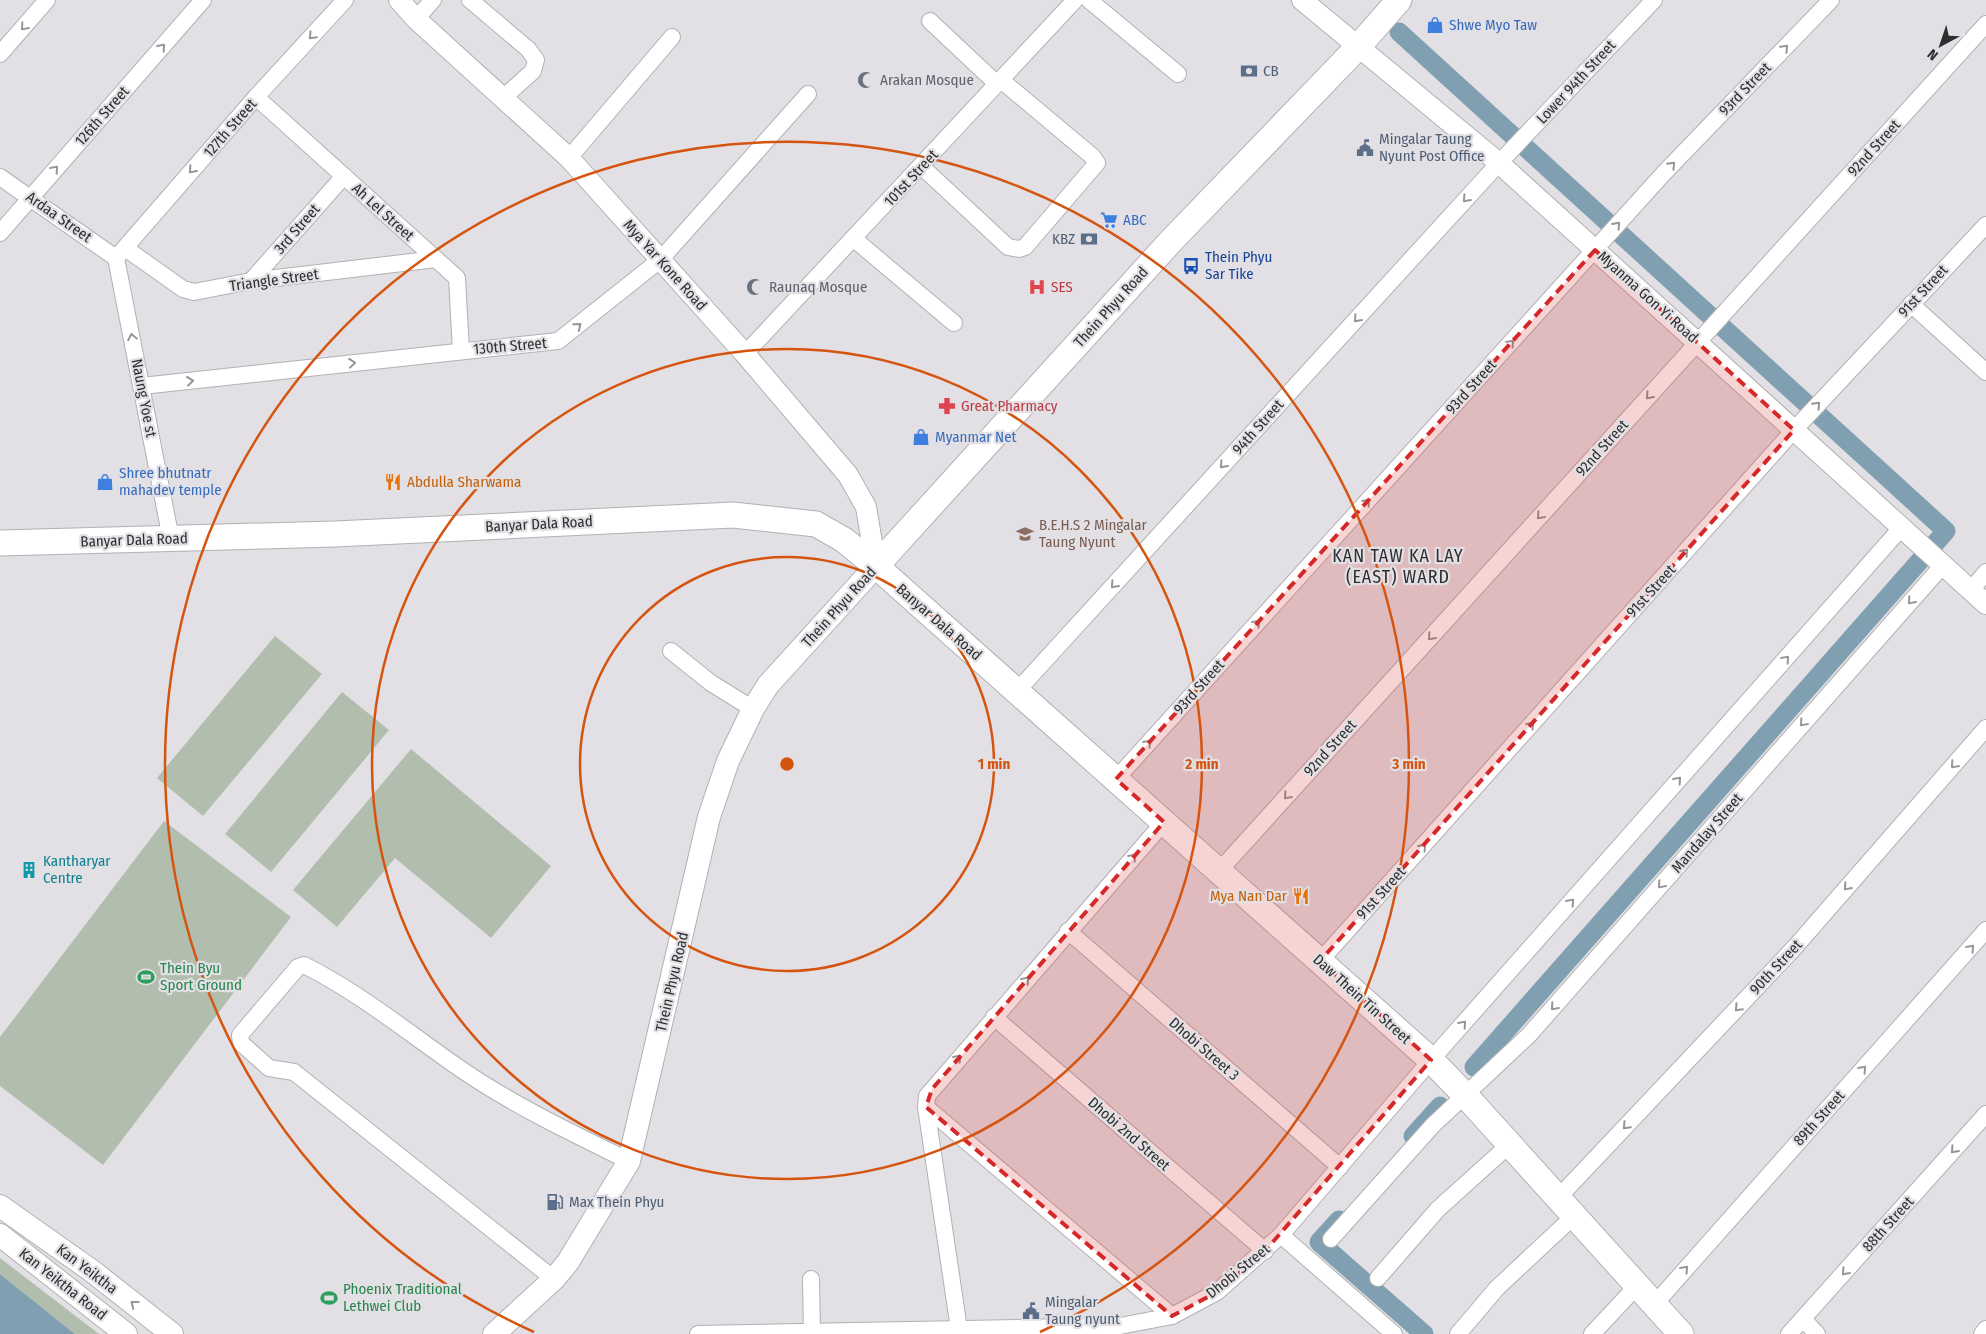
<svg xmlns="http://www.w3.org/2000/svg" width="1986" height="1334" viewBox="0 0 1986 1334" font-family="'Fira Sans Condensed',sans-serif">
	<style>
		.green { fill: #b2bead }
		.water { fill: #80a0b1 }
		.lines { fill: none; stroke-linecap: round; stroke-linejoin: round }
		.canal { stroke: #80a0b1; stroke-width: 19 }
		.minor-casing { stroke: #b2b0b3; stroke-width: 18 }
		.tertiary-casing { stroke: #b2b0b3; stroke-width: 22 }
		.secondary-casing { stroke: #b2b0b3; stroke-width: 24 }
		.primary-casing { stroke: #b2b0b3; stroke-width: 27 }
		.minor { stroke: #fff; stroke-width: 16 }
		.tertiary { stroke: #fff; stroke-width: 20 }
		.secondary { stroke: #fff; stroke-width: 22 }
		.primary { stroke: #fff; stroke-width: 25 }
		.oneway { stroke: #969697 }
		.marked { fill: #d62828; fill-opacity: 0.2; stroke: #d62828; stroke-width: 4; stroke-dasharray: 10 6; stroke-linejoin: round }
		.ring { fill: none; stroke: #d55510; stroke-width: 2.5 }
		.labels { text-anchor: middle; stroke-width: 4.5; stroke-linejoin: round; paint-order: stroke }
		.shop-label { font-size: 15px; fill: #366cbe; stroke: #e2e0e4; text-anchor: start }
		.service-label { font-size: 15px; fill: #4e5e75; stroke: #e2e0e4; text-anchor: start }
		.worship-label { font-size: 15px; fill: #5b616d; stroke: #e2e0e4; text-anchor: start }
		.street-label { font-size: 15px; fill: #2e2e2f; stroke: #e2e0e4 }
		.transit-label { font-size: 15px; fill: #164399; stroke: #e2e0e4; text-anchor: start }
		.health-label { font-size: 15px; fill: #be3a42; stroke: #e2e0e4; text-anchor: start }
		.food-label { font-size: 15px; fill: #c56008; stroke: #e2e0e4; text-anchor: start }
		.education-label { font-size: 15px; fill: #785e54; stroke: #e2e0e4; text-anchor: start }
		.culture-label { font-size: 15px; fill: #0d838f; stroke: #e2e0e4; text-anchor: start }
		.leisure-label { font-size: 15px; fill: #27864d; stroke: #e2e0e4; text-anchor: start }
		.quarter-label { font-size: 18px; letter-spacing: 1px; fill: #2e2e2f; stroke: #e2e0e4 }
		.centre { fill: #d55510; stroke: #e2e0e4; stroke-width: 2.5 }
		.ring-label { font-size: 15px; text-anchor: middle; font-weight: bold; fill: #d55510; stroke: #e2e0e4; stroke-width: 4.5; stroke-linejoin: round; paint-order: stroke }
	</style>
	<rect width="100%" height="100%" fill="#e2e0e4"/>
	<g class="green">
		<path d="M275,636L322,674L203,816L157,778Z"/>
		<path d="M342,692L389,730L271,872L225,834Z"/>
		<path d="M411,749L551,866L491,938L395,858L337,927L293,890Z"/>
		<path d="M164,821L291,917L103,1165L0,1086V1037Z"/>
		<path d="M0,1258L99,1334H75L0,1274Z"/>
	</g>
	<path class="water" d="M0,1274L75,1334H0Z"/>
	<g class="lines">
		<g class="canal">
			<path d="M1399,32L1946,531L1474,1067"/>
			<path d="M1413,1136L1440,1106"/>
			<path d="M1339,1220L1319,1242L1424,1334"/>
		</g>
		<g class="minor-casing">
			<g id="minor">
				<path d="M470,0L528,49L536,60L533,71L504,97"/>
				<path d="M1089,0L1178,74"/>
				<path d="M416,19L433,0"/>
				<path d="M930,21L997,84"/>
				<path d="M0,54L47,0"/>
				<path d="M256,97L457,278L461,351"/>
				<path d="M569,158L672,37"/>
				<path d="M921,166L1008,247L1019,249L1025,247L1097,163L1093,157L1001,80"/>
				<path d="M0,177L116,258"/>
				<path d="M0,233L203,0"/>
				<path d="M854,239L954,323"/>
				<path d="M125,248L183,289L194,292L251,281L436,259"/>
				<path d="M116,258L256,97L345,0"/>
				<path d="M116,258L171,539"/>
				<path d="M251,281L344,176"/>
				<path d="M1911,304L1986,372"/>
				<path d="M745,354L1075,0"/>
				<path d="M142,386L558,341L660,260L808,94"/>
				<path d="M1971,590L1986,572"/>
				<path d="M671,651L711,683L753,709"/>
				<path d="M1017,691L1499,163L1654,0"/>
				<path d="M1116,779L1664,173L1831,0"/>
				<path d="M1219,871L1986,24"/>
				<path d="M1068,931L1340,1167"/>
				<path d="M1320,961L1794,430L1986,225"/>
				<path d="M994,1017L1265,1251"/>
				<path d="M926,1107L1172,1316"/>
				<path d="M1558,1198L1795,947L1986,728"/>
				<path d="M1281,1235L1394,1334"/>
				<path d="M1331,1239L1433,1125L1529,1035L1943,565"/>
				<path d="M1378,1278L1438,1209L1509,1145"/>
				<path d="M554,1279L294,1072L269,1068L241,1043L240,1035L298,967L304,965C362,994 412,1036 465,1072C517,1107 574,1134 629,1161"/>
				<path d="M811,1279L812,1334"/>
				<path d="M1653,1306L1986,930"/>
				<path d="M1803,1319L1817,1334"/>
				<path d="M959,1329L926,1107L927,1096L1164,822"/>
				<path d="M698,1334L1120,1326L1172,1316L1217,1292L1281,1235L1431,1060L1902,527"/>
				<path d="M1458,1334L1497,1288L1573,1217"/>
				<path d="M1592,1334L1636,1287"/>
				<path d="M1789,1334L1986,1114"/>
				<path d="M1982,1334L1986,1329"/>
			</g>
		</g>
		<g class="tertiary-casing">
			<g id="tertiary">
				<path d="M399,0L416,19L569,158L745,354L848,475L866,507L876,566"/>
				<path d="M1302,0L1499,163L1986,604"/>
			</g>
		</g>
		<g class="secondary-casing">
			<g id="secondary">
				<path d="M0,1206L92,1271L172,1334"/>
				<path d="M0,1235L126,1334"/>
				<path d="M494,1334L554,1279L568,1262L629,1161L709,817L728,761L753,709L768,685L876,566"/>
			</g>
		</g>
		<g class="primary-casing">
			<g id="primary">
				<path d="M0,543L335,534L733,515L816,524L844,540L876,566L1431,1060L1465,1095L1681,1334"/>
				<path d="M876,566L1171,241L1358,47L1399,0"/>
			</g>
		</g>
		<use href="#minor" class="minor"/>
		<use href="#tertiary" class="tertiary"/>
		<use href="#secondary" class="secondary"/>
		<use href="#primary" class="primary"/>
	</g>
	<defs><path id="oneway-chevron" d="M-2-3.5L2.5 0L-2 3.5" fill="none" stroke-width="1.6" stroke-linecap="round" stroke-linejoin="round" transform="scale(1.25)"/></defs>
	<g class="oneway">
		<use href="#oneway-chevron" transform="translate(24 27) rotate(131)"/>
		<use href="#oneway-chevron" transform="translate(312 36) rotate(133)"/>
		<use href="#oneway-chevron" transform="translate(162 47) rotate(-49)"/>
		<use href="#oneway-chevron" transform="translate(1785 48) rotate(-46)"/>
		<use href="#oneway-chevron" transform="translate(1672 165) rotate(-46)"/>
		<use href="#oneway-chevron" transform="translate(55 169) rotate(-49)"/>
		<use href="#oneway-chevron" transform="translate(192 170) rotate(131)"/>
		<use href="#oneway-chevron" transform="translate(1466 199) rotate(132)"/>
		<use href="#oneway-chevron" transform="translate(1617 225) rotate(-48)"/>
		<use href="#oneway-chevron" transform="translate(1357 319) rotate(132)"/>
		<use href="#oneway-chevron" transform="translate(578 326) rotate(-39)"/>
		<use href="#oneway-chevron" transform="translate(132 337) rotate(-101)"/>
		<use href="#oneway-chevron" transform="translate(1511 343) rotate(-48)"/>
		<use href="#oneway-chevron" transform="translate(352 363) rotate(-6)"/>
		<use href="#oneway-chevron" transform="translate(190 381) rotate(-6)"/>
		<use href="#oneway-chevron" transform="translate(1649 396) rotate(132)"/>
		<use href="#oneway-chevron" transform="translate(1817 405) rotate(-47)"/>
		<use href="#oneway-chevron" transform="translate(1223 465) rotate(132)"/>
		<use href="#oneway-chevron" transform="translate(1367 502) rotate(-48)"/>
		<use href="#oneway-chevron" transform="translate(1540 516) rotate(132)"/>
		<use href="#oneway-chevron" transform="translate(1685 552) rotate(-48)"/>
		<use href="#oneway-chevron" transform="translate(1114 585) rotate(132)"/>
		<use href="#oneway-chevron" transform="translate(1911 601) rotate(131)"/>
		<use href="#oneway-chevron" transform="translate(1257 623) rotate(-48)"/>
		<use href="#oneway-chevron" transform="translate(1431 637) rotate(132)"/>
		<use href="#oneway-chevron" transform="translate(1786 659) rotate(-49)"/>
		<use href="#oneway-chevron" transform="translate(1803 723) rotate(131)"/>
		<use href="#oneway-chevron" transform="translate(1531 725) rotate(-48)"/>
		<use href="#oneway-chevron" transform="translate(1148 743) rotate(-48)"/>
		<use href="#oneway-chevron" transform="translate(1954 765) rotate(131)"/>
		<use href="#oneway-chevron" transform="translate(1678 780) rotate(-49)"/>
		<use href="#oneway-chevron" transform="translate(1287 796) rotate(132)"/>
		<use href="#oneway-chevron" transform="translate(1423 847) rotate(-48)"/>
		<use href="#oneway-chevron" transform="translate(1133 857) rotate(-49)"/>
		<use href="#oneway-chevron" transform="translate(1661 885) rotate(131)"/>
		<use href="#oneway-chevron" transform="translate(1847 887) rotate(131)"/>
		<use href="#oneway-chevron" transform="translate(1571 902) rotate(-49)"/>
		<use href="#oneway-chevron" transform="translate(1971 948) rotate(-48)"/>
		<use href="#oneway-chevron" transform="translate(1026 980) rotate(-49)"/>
		<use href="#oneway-chevron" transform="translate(1554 1007) rotate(131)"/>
		<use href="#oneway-chevron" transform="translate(1738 1008) rotate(133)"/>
		<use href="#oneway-chevron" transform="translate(1463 1024) rotate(-49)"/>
		<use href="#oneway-chevron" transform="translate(958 1058) rotate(-49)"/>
		<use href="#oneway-chevron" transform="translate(1863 1069) rotate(-48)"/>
		<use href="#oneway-chevron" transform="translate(1626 1126) rotate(133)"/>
		<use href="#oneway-chevron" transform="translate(1954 1150) rotate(132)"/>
		<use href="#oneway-chevron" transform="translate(1685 1269) rotate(-48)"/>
		<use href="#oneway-chevron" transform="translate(1845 1272) rotate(132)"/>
		<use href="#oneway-chevron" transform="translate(134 1304) rotate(-142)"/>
	</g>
	<path class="marked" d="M1595,250L1794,430L1320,961L1431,1060L1265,1251L1217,1292L1172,1316L926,1107L932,1089L1164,822L1116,779Z"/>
	<g class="ring">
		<circle cx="787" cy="764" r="207"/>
		<circle cx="787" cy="764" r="415"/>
		<path d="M534 1332A622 622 0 1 1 1040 1332"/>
	</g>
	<defs>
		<g id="shop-bare" transform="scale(1.35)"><path d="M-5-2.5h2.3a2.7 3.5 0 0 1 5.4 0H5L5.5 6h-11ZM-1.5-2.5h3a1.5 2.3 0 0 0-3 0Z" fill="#3f7fe0" stroke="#e2e0e4" stroke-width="2.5" paint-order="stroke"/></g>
		<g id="bank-bare" transform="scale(1.35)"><path d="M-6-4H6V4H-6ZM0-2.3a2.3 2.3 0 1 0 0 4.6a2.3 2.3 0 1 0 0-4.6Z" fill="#5c6f8a" stroke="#e2e0e4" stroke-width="2.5" paint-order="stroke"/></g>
		<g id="mosque-bare" transform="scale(1.35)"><path d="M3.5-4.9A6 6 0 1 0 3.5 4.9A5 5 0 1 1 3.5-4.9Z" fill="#6b7280" stroke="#e2e0e4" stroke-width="2.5" paint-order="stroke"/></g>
		<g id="civic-bare" transform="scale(1.35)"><path d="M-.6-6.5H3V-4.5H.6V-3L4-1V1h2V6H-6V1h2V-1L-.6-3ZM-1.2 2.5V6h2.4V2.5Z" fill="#5c6f8a" stroke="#e2e0e4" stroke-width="2.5" paint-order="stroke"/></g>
		<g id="supermarket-bare" transform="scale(1.35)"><path d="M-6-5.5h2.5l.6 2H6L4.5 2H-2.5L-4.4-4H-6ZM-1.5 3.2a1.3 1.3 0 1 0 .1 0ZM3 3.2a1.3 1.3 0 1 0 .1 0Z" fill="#3f7fe0" stroke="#e2e0e4" stroke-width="2.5" paint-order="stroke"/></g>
		<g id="bus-bare" transform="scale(1.35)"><path d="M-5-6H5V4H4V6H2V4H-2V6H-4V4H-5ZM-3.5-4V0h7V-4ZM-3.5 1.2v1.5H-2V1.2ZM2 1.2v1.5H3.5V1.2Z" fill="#1a4fb4" stroke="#e2e0e4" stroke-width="2.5" paint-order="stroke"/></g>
		<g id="hospital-bare" transform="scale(1.35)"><path d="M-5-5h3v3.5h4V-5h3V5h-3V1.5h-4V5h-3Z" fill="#e0444e" stroke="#e2e0e4" stroke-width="2.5" paint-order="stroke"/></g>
		<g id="pharmacy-bare" transform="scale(1.35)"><path d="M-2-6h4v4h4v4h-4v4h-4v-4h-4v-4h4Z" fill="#e0444e" stroke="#e2e0e4" stroke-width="2.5" paint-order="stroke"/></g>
		<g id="restaurant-bare" transform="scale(1.35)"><path d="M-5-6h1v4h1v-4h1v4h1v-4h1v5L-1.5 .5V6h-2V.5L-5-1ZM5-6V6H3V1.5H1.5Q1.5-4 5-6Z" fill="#e8710a" stroke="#e2e0e4" stroke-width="2.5" paint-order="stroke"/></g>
		<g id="school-bare" transform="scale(1.35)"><path d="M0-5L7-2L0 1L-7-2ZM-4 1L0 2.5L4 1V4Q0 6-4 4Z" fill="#8d6e63" stroke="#e2e0e4" stroke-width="2.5" paint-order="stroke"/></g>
		<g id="building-bare" transform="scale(1.35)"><path d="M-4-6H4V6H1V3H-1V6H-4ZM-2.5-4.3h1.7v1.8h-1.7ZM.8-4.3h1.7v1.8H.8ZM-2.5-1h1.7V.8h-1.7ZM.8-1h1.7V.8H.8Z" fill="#0f9aa8" stroke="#e2e0e4" stroke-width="2.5" paint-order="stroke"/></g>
		<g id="stadium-bare" transform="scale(1.35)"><path d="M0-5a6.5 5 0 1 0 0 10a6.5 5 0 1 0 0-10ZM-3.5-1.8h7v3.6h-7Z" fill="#2e9e5b" stroke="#e2e0e4" stroke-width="2.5" paint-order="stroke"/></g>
		<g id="fuel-bare" transform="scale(1.35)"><path d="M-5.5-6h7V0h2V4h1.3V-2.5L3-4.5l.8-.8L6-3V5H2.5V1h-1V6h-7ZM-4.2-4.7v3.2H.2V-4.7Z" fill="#5c6f8a" stroke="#e2e0e4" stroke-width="2.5" paint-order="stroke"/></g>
	</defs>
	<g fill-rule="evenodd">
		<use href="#shop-bare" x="1435" y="25"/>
		<use href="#bank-bare" x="1249" y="71"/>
		<use href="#mosque-bare" x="866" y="80"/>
		<use href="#civic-bare" x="1365" y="148"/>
		<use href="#supermarket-bare" x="1109" y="220"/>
		<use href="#bank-bare" x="1089" y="239"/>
		<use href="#bus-bare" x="1191" y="266"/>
		<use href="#mosque-bare" x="755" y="287"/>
		<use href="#hospital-bare" x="1037" y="287"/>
		<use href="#pharmacy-bare" x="947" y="406"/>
		<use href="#shop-bare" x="921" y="437"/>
		<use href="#shop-bare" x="105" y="482"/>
		<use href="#restaurant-bare" x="393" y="482"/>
		<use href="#school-bare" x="1025" y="534"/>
		<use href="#building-bare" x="29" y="870"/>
		<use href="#restaurant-bare" x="1301" y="896"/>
		<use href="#stadium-bare" x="146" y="977"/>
		<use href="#fuel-bare" x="555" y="1202"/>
		<use href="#stadium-bare" x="329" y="1298"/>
		<use href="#civic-bare" x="1031" y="1311"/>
	</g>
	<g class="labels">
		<g class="shop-label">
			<text x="1449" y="30">Shwe Myo Taw</text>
			<text x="1123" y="225">ABC</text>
			<text x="935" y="442">Myanmar Net</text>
			<text x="119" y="478">Shree bhutnatr<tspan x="119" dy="17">mahadev temple</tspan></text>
		</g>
		<g class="service-label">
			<text x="1263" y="76">CB</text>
			<text x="1379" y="144">Mingalar Taung<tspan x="1379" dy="17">Nyunt Post Office</tspan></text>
			<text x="1075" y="244" text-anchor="end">KBZ</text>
			<text x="569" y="1207">Max Thein Phyu</text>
			<text x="1045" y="1307">Mingalar<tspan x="1045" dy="17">Taung nyunt</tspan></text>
		</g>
		<g class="worship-label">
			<text x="880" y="85">Arakan Mosque</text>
			<text x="769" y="292">Raunaq Mosque</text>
		</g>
		<g class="street-label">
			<text transform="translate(1576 82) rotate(-47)" y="5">Lower 94th Street</text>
			<text transform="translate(1745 89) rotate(-46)" y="5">93rd Street</text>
			<text transform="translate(102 116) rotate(-49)" y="5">126th Street</text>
			<text transform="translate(230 128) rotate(-49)" y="5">127th Street</text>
			<text transform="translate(1874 148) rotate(-48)" y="5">92nd Street</text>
			<text transform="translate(911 178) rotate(-47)" y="5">101st Street</text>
			<text transform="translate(383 212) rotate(42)" y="5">Ah Lel Street</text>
			<text transform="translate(59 217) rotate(35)" y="5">Ardaa Street</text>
			<text transform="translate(297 229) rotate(-49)" y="5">3rd Street</text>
			<text transform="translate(665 265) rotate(48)" y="5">Mya Yar Kone Road</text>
			<text transform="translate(274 280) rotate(-8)" y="5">Triangle Street</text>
			<text transform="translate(1923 291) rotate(-47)" y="5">91st Street</text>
			<text transform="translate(1648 297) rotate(42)" y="5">Myanma Gon Yi Road</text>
			<text transform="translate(1111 307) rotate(-48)" y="5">Thein Phyu Road</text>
			<text transform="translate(510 346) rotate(-5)" y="5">130th Street</text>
			<text transform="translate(1471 387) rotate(-48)" y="5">93rd Street</text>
			<text transform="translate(144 398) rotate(79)" y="5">Naung Yoe st</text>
			<text transform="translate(1258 427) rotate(-48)" y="5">94th Street</text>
			<text transform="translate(1602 448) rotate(-48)" y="5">92nd Street</text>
			<text transform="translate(539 524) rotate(-3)" y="5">Banyar Dala Road</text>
			<text transform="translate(134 540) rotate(-2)" y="5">Banyar Dala Road</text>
			<text transform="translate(1651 591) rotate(-48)" y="5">91st Street</text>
			<text transform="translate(839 607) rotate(-48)" y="5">Thein Phyu Road</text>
			<text transform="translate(939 622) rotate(41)" y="5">Banyar Dala Road</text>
			<text transform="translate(1199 687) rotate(-48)" y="5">93rd Street</text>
			<text transform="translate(1330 748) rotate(-48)" y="5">92nd Street</text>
			<text transform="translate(1707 833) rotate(-49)" y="5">Mandalay Street</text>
			<text transform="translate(1381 893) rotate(-48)" y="5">91st Street</text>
			<text transform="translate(1776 967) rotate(-47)" y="5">90th Street</text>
			<text transform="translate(672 982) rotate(-77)" y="5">Thein Phyu Road</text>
			<text transform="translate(1362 999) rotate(42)" y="5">Daw Thein Tin Street</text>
			<text transform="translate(1204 1049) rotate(41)" y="5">Dhobi Street 3</text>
			<text transform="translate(1819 1118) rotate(-48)" y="5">89th Street</text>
			<text transform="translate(1129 1134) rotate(41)" y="5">Dhobi 2nd Street</text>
			<text transform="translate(1888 1224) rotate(-48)" y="5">88th Street</text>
			<text transform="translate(87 1269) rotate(37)" y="5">Kan Yeiktha</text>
			<text transform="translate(1238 1271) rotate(-39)" y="5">Dhobi Street</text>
			<text transform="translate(63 1284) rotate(38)" y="5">Kan Yeiktha Road</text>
		</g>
		<g class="transit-label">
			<text x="1205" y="262">Thein Phyu<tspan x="1205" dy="17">Sar Tike</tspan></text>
		</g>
		<g class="health-label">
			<text x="1051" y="292">SES</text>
			<text x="961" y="411">Great Pharmacy</text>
		</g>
		<g class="food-label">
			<text x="407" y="487">Abdulla Sharwama</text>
			<text x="1287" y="901" text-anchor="end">Mya Nan Dar</text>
		</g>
		<g class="education-label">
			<text x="1039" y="530">B.E.H.S 2 Mingalar<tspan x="1039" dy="17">Taung Nyunt</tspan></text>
		</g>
		<g class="culture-label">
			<text x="43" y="866">Kantharyar<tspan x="43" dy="17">Centre</tspan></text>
		</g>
		<g class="leisure-label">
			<text x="160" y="973">Thein Byu<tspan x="160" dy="17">Sport Ground</tspan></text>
			<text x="343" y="1294">Phoenix Traditional<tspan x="343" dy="17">Lethwei Club</tspan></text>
		</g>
		<g class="quarter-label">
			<text x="1398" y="562">KAN TAW KA LAY<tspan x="1398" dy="21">(EAST) WARD</tspan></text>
		</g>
	</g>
	<circle cx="787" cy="764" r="8" class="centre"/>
	<g class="ring-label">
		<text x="994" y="769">1 min</text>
		<text x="1202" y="769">2 min</text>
		<text x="1409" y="769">3 min</text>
	</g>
	<g transform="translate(1941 45) rotate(220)" stroke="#e2e0e4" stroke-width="4" paint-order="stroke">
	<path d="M0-4L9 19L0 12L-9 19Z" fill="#2e2e2f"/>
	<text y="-8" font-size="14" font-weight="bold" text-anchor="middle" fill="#2e2e2f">N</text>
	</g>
</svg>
